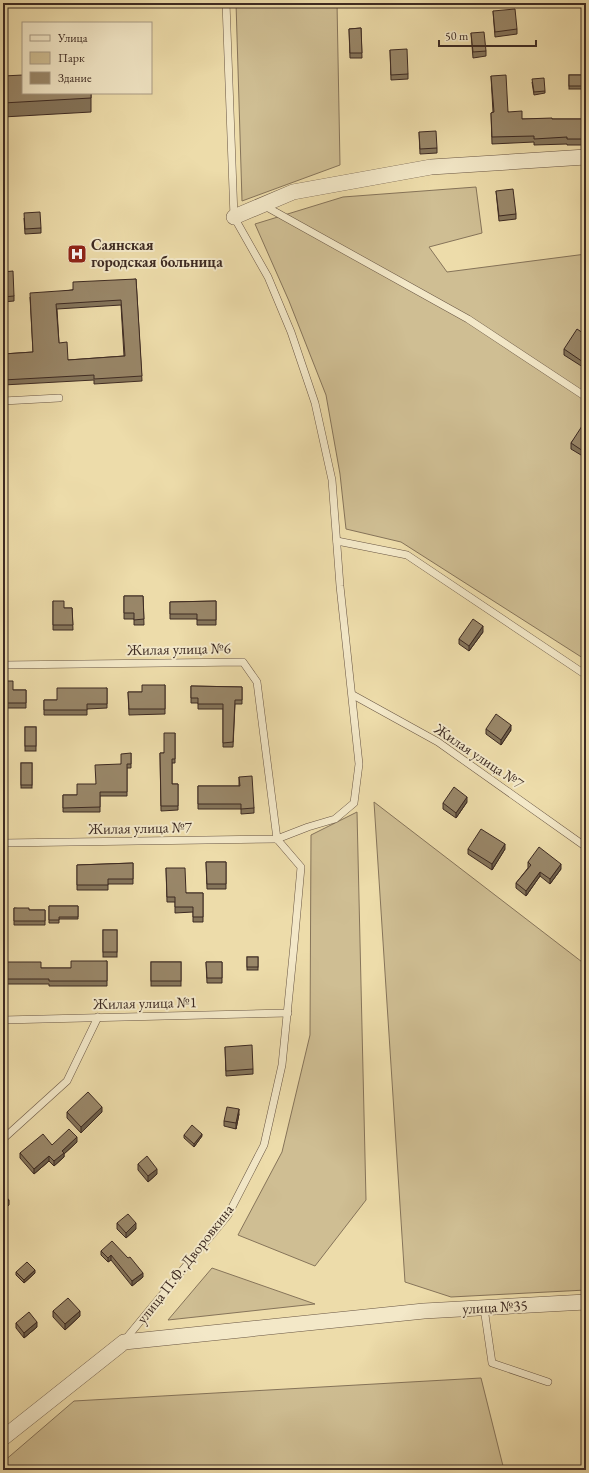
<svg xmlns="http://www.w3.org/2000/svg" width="589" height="1473" viewBox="0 0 589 1473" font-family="'EB Garamond',serif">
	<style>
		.green { fill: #cfbe93; stroke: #86745a }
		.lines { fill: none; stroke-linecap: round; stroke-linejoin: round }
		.lane-casing { stroke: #695644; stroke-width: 8 }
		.street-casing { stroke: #695644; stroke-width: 16 }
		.lane { stroke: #f3e8c8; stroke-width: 7 }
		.street { stroke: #f3e8c8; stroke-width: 15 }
		.wall { fill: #84745a; stroke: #3d2a22; fill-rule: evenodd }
		.shaded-wall { fill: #6b5e4a; stroke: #3d2a22 }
		.building { fill: #998769; stroke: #3d2a22; fill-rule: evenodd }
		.labels { text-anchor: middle; stroke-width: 4; stroke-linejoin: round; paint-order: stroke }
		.poi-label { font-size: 15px; font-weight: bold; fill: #3d2a22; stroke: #f3e8c8; text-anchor: start }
		.street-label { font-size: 15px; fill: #3d2a22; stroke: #f3e8c8 }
	</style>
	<rect width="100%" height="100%" fill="#eddcaa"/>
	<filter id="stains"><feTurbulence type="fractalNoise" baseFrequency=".005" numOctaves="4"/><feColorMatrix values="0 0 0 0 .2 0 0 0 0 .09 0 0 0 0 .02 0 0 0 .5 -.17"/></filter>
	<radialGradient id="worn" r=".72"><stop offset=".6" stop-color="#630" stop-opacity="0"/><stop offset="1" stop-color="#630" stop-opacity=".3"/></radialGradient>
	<g class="green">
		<path d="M236,3H337L340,165L242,201Z"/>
		<path d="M476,187L482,233L429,247L447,272L586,254V660L401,542L346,529L340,474L326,395L289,301L255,224L343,197Z"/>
		<path d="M374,802L586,965V1290L451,1297L405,1282Z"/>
		<path d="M357,812L366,1200L315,1266L238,1235L282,1152L310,1035L311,835Z"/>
		<path d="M212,1268L315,1304L168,1320Z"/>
		<path d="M481,1378L504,1470H3V1462L74,1401Z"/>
	</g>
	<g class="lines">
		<g class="lane-casing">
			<g id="lane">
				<path d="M263,205L468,319L586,397"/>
				<path d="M3,401L59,398"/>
				<path d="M337,541L407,555L586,675"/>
				<path d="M3,665L243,662L257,682L277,839"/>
				<path d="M353,695L438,742L586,847"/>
				<path d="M3,843L277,839L308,827L335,819L354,803L359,764L340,586L332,480L315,403L291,332L268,277L234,217L226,3"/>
				<path d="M3,1020L288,1013"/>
				<path d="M3,1139L67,1081L98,1017"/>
				<path d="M484,1308L492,1363L548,1382"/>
				<path d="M124,1341L228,1215L264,1145L282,1065L294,945L301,867L277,839"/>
			</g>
		</g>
		<g class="street-casing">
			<g id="street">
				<path d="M234,217L293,192L431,167L586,157"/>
				<path d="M3,1438L124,1342L424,1311L586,1302"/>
			</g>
		</g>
		<use href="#lane" class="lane"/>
		<use href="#street" class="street"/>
	</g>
	<g class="wall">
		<path d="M493,11L517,29V34L495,37Z"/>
		<path d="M361,28L362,58H350L349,29Z"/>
		<path d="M471,33L486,51V56L473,58Z"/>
		<path d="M390,50L408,74V79L391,80Z"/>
		<rect x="569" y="75" width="13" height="14"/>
		<path d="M3,76L91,93V112L3,117Z"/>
		<path d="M491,76L508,112L522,119H582V145H567V144L534,145V142L492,144L491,113L493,112Z"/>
		<path d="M532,82L545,91V93L534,95Z"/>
		<path d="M419,132L437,148V153L420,154Z"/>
		<path d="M496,191L516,214V219L499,221Z"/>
		<path d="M24,218L41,228V233L25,234Z"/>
		<path d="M3,272L14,296V301L3,302Z"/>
		<path d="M136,279L142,381L94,384V380L3,385V354L33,352L30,297ZM121,305L124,356L68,360L59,343L57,309Z"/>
		<path d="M586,335V369L564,355V349Z"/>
		<path d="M586,424V458L571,449V443Z"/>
		<path d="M124,596H143L144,625H134V619H124Z"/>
		<path d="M53,601L64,608H72L73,630H53Z"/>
		<path d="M216,601V625H197V619H170V602Z"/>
		<path d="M483,632L469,651L459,644V639Z"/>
		<path d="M3,681L13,690H26V708H3Z"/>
		<path d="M165,685V714L129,715L128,692H142Z"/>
		<path d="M191,686L242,687V704H235L233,747H223V709H198V703H191Z"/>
		<path d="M107,688V708L87,709V715H44V700H57Z"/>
		<rect x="25" y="727" width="11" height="24"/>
		<path d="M486,729L511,730L501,745L486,734Z"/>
		<path d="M175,733V763H172V784H178V810L161,811L160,753H164Z"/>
		<path d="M131,753V768H127V796H100V812H63V795H77L96,784L121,764Z"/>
		<rect x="21" y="763" width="11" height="25"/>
		<path d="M239,777L254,808V813L241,814V809H198V786H239Z"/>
		<path d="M467,802L456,818L443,809V803Z"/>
		<path d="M468,849H505L492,870L468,854Z"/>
		<path d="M206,862H226V889H207Z"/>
		<path d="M528,862L561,869L550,884L540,876L526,896L516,888V883L528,868Z"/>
		<path d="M133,863V884H108V890H77V865Z"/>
		<path d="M166,868L186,893H203V922H193V912L175,913V902H167Z"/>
		<path d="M49,906H78V919H59V923H49Z"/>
		<path d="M14,908L29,910H45V925H14Z"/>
		<rect x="103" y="930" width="14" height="27"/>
		<rect x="247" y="957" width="11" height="13"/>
		<path d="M107,961V986H49V984H5V962L41,968H71Z"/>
		<rect x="151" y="962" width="30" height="24"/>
		<path d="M206,962H222V983H207Z"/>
		<path d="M225,1047L253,1069V1074L226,1076Z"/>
		<path d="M67,1112H102L81,1133L67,1118Z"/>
		<path d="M239,1114L236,1129L224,1126V1121Z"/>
		<path d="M184,1135L202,1136L194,1147L184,1138Z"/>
		<path d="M77,1142L64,1154V1157L54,1166L49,1161L34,1174L20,1158V1153L52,1145Z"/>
		<path d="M138,1164L157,1174L148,1182L138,1170Z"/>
		<path d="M117,1223L136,1229L126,1238L117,1229Z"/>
		<path d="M101,1251L128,1258L143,1277L132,1286L111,1260L108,1262L101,1255Z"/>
		<path d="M16,1272L35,1273L24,1283L16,1275Z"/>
		<path d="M53,1311L80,1316L65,1330L53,1317Z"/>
		<path d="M16,1323L37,1327L24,1338L16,1328Z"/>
	</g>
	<g class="shaded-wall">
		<path d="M483,626V632L469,651V646Z"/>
		<path d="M511,725V730L501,745V740Z"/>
		<path d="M467,797V802L456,818V813Z"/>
		<path d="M505,844V849L492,870V864Z"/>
		<path d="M561,864V869L550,884V879Z"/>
		<path d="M540,872V876L526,896V891Z"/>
		<path d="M102,1107V1112L81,1133V1127Z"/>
		<path d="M239,1109V1114L236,1129V1123Z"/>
		<path d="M202,1134V1136L194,1147V1144Z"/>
		<path d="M77,1137V1142L64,1154V1157L54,1166V1161L62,1151Z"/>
		<path d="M49,1156V1161L34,1174V1169Z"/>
		<path d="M157,1169V1174L148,1182V1176Z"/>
		<path d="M9,1200V1205L3,1211V1206Z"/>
		<path d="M136,1223V1229L126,1238V1233Z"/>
		<path d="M111,1255V1260L108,1262V1258Z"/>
		<path d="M35,1270V1273L24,1283V1280Z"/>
		<path d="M143,1273V1277L132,1286V1281Z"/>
		<path d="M80,1311V1316L65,1330V1324Z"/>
		<path d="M37,1322V1327L24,1338V1333Z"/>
	</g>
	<g class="building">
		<path d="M515,9L517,29L495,32L493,11Z"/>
		<path d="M361,28L362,53H350L349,29Z"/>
		<path d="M484,32L486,51L473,52L471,33Z"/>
		<path d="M407,49L408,74L391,75L390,50Z"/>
		<path d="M23,75V93H91V98L3,103V76Z"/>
		<path d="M506,75L508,112L522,111V119L552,118V119H582V139H567V137L534,139V136L492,137L491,113L494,112L491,76Z"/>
		<rect x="569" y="75" width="13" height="11"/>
		<path d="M544,78L545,91L534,92L532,79Z"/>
		<path d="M436,131L437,148L420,149L419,132Z"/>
		<path d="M513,189L516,214L499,216L496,191Z"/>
		<path d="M40,212L41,228L25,229L24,213Z"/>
		<path d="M13,271L14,296L3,297V272Z"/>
		<path d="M136,279L142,376L94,379V375L3,380V354L33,352L30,293L73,290V282ZM121,300L125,356L68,360L67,342L59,343L56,304Z"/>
		<path d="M577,329L586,335V364L564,349Z"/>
		<path d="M584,423L586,424V453L571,443Z"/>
		<path d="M124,596H143L144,619L134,620V613H124Z"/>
		<path d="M53,601H64V608H72L73,625H53Z"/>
		<path d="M216,601V620H197V614H170V602Z"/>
		<path d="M473,619L483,626L469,646L459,639Z"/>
		<path d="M3,681H13V690H26V703H3Z"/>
		<path d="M142,685H165V709H129L128,692H142Z"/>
		<path d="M191,686L242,687V700H235L233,742L223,743V704H198V698H191Z"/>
		<path d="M57,688H107V704H87V710H44V700H57Z"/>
		<path d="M496,714L511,725L501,740L486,729Z"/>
		<rect x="25" y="727" width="11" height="19"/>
		<path d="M164,733H175V759H172V784H178V806H161L160,753H164Z"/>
		<path d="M131,753V764H127V792H100V807L63,808V795H77V784H96L95,765L121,764V754Z"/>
		<rect x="21" y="763" width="11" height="22"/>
		<path d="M252,776L254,808L241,809V804H198V786H240L239,777Z"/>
		<path d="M454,787L467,797L456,813L443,803Z"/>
		<path d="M481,829L505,844L492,864L468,849Z"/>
		<path d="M539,847L561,864L550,879L540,872L526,891L516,883L531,865L528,862Z"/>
		<path d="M206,862H226V884H207Z"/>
		<path d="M133,863V879H108V885H77V865Z"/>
		<path d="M166,868H185L186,893H203V917H193V907H175V897H167Z"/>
		<path d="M49,906H78V917H59V920H49Z"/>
		<path d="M14,908H29V910H45V921H14Z"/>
		<rect x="103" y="930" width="14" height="22"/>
		<rect x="247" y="957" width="11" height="10"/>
		<path d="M71,961H107V981H49V979H5V962H41V968H71Z"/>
		<rect x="151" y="962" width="30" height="19"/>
		<path d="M206,962H222V978H207Z"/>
		<path d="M252,1045L253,1069L226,1071L225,1047Z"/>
		<path d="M88,1092L102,1107L81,1127L67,1112Z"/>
		<path d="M227,1107L239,1109L236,1123L224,1121Z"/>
		<path d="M192,1125L202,1134L194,1144L184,1135Z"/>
		<path d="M69,1129L77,1137L62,1151L64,1153L54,1161L49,1156L34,1169L20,1153L43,1134L52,1145Z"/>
		<path d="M147,1156L157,1169L148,1176L138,1164Z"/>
		<path d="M3,1193L9,1200L3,1206Z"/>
		<path d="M128,1214L136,1223L126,1233L117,1223Z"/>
		<path d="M112,1241L128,1258L130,1257L143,1273L132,1281L111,1255L108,1258L101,1251Z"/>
		<path d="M27,1262L35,1270L24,1280L16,1272Z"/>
		<path d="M68,1298L80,1311L65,1324L53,1311Z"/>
		<path d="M29,1312L37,1322L24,1333L16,1323Z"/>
	</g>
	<defs>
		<g id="hospital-square" transform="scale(1)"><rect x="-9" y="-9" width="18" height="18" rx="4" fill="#8f2418" stroke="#f3e8c8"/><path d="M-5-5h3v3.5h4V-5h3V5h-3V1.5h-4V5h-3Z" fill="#fff"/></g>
	</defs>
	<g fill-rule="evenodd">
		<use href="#hospital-square" x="77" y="254"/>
	</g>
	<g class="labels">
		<g class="poi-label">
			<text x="91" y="250">Саянская<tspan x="91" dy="17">городская больница</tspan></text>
		</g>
		<g class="street-label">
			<text transform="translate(179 649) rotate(-1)" y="5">Жилая улица №6</text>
			<text transform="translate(479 756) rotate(34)" y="5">Жилая улица №7</text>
			<text transform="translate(140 828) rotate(-1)" y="5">Жилая улица №7</text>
			<text transform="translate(145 1003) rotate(-1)" y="5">Жилая улица №1</text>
			<text transform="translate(185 1264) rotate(-52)" y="5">улица П.Ф. Дворовкина</text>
			<text transform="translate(495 1307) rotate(-3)" y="5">улица №35</text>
		</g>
	</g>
	<rect width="589" height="1473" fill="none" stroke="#eddcaa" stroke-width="16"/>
	<rect x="4" y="4" width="581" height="1465" fill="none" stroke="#3d2a22" stroke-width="2"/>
	<rect x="8" y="8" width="573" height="1457" fill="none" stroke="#3d2a22"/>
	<rect x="22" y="22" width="130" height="72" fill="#f3e8c8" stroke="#aa9c86"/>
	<rect x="30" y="35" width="20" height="6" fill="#f3e8c8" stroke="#aa9c86"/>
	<text x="58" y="42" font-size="12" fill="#3d2a22">Улица</text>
	<rect x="30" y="52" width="20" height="12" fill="#cfbe93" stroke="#aa9c86"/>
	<text x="58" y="62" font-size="12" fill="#3d2a22">Парк</text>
	<rect x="30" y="72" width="20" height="12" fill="#998769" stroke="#aa9c86"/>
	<text x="58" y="82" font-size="12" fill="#3d2a22">Здание</text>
	<path d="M439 40v6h97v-6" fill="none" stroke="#3d2a22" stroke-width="2"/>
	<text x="445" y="40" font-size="12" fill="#3d2a22" stroke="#f3e8c8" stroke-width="3" paint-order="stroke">50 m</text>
	<rect width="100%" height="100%" filter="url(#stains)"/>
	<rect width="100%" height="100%" fill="url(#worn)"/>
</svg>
